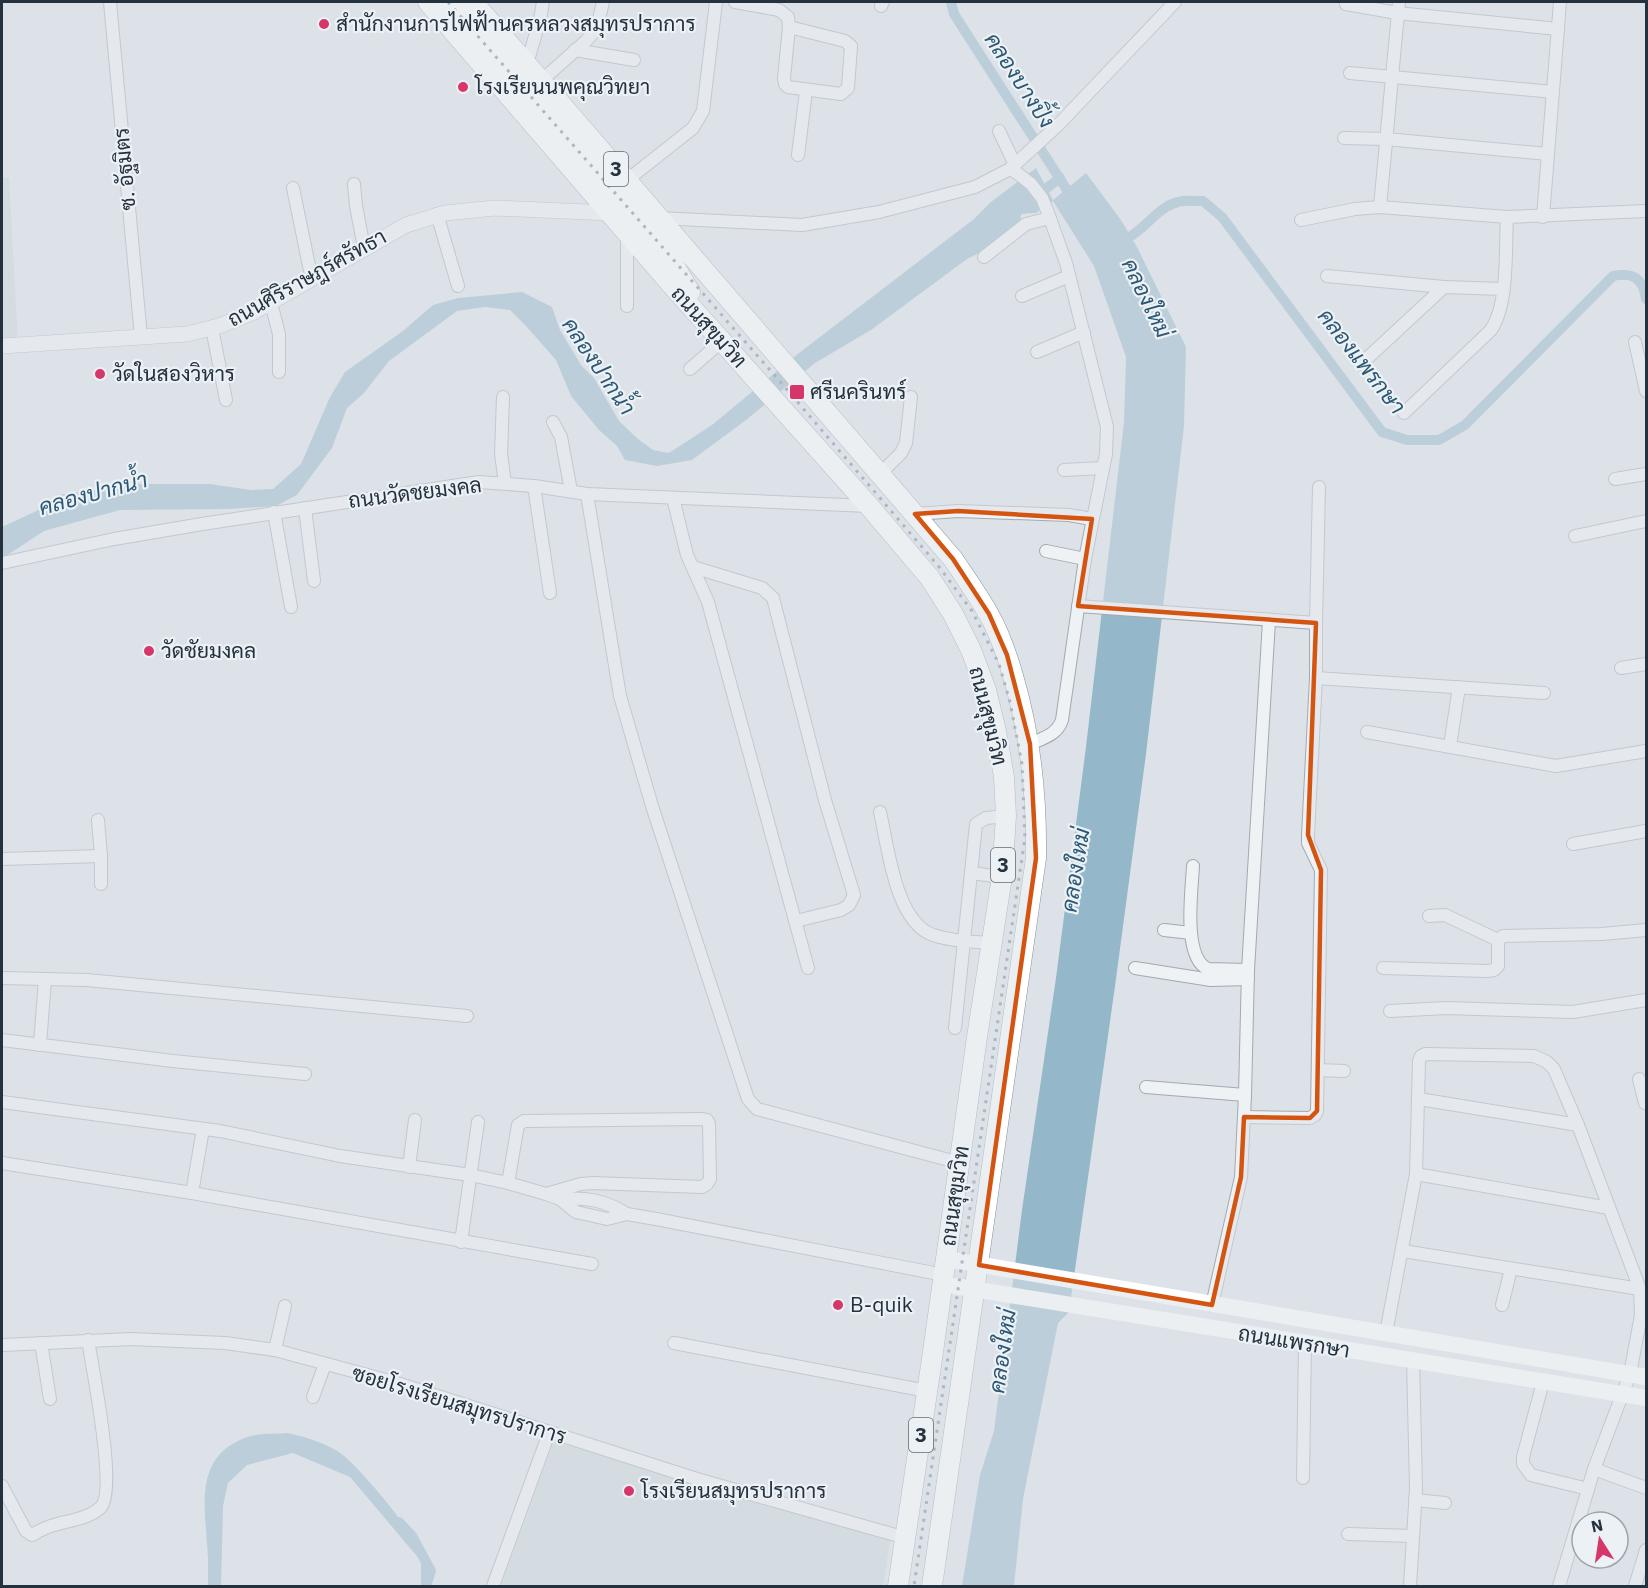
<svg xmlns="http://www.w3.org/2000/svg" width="1648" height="1588" viewBox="0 0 1648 1588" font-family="'IBM Plex Sans',Sarabun,sans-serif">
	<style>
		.built { fill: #cad2d9 }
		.water { fill: #94b7ca }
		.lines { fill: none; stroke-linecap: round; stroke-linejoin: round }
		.canal { stroke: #94b7ca; stroke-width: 10 }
		.minor-casing { stroke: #a1aab1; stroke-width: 14 }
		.tertiary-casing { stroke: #a1aab1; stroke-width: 16 }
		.trunk-casing { stroke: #82929f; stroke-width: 21 }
		.minor { stroke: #eff2f5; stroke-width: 12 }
		.tertiary { stroke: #eff2f5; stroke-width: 15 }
		.secondary { stroke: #fff; stroke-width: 16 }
		.trunk { stroke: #fff; stroke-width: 20 }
		.rail { stroke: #758492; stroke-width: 3; stroke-dasharray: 3 6; stroke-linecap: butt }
		.marked { fill: none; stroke: #d45511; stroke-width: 4.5; stroke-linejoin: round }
		.poi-dot { fill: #d63768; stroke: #ebf1f5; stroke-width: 2 }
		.labels { text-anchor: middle; stroke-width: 4.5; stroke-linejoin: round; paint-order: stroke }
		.shield { fill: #ebf1f5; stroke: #606b75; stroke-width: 1.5 }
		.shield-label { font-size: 20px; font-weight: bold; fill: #25323e }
		.poi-label { font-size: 21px; fill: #25323e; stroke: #ebf1f5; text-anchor: start }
		.street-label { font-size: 21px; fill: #25323e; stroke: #ebf1f5 }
		.water-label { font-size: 22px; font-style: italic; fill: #2d5874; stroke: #ebf1f5 }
	</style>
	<rect width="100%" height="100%" fill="#dce2e7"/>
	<g class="built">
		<path d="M2,178H9L18,345L2,346Z"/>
		<path d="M554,1441L890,1541L883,1586H501Z"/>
	</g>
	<g class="water">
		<path d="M1036,168L1053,200L1086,173L1121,220L1137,247L1186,347L1184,426L1146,754L1115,986L1069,1312L1058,1323L1023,1499L1014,1586H962L980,1475L994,1431L1022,1210L1056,978L1086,747L1124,422L1126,357L1094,266L1053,201L1036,213L1021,214L1020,227L993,246L967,259L871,330L815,363L746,420L692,460L657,466L625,460L617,446L599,430L571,396L556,360L526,326L510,310L485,307L457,311L389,361L364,393L347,408L332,448L297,495L276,506L229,509L120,510L44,531L6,556L2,557V527L45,507L57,495L141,484H210L251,490L273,489L301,464L330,397L345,372L403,331L433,305L458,298L522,292L552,307L560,330L581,365L594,378L619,421L638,439L653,450L669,453L712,425L799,353L974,219L991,202Z"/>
		<path d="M288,1433C308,1438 327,1443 343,1455C364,1472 428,1548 430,1573C430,1577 427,1583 426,1586H421V1561L350,1477L293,1453L247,1465L228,1483L223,1506L221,1586H208C208,1577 208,1568 208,1558C206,1511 190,1454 251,1436C262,1433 277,1434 288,1433Z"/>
	</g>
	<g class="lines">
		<g class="canal">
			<path d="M951,2L954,14L1074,201"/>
			<path d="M1035,197L1060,178"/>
			<path d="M1131,236C1147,226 1160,206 1178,202C1186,200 1195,201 1203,201L1222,217L1382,432L1407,440H1439L1465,425L1613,276C1633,272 1643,278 1646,299"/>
			<path d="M399,1522L412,1536L431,1571L426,1586"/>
		</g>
		<g class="minor-casing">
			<g id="minor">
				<path d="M110,2L141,337"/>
				<path d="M735,2L779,10L788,17L789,27L784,78L785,84L788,87L841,94L848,88L851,46L845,41L789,27"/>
				<path d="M1346,4L1397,13L1558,29"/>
				<path d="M881,6L883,2"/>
				<path d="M575,50L634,60"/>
				<path d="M527,64L540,19L543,2"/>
				<path d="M1350,73L1553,92"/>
				<path d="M541,81L586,41L597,28L603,2"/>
				<path d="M999,131L1015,165"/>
				<path d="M1344,138L1386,139L1548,154"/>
				<path d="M798,155L806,91"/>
				<path d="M1010,169L1017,173L1031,184L1042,198L1048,213L1066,263L1107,427L1106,454L1085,559L1062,720C1057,735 1043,738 1030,744"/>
				<path d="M626,181L693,128L703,111L716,2"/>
				<path d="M354,184L356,206L364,248"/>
				<path d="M293,188L312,280"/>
				<path d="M1380,207L1399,2"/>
				<path d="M437,214L458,286"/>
				<path d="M1543,217L1560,2"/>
				<path d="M659,218L802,225L879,212L975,187L1010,169L1058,125L1175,2"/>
				<path d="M1301,220L1355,209L1380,207L1507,217L1646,211"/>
				<path d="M984,257L1026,224L1050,218"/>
				<path d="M1327,276L1444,287L1503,289"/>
				<path d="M1022,296L1069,276"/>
				<path d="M271,303L279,334V372"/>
				<path d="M627,306V233"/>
				<path d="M212,328L226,400"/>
				<path d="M1635,342L1646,391"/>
				<path d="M1037,352L1084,332"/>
				<path d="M1361,364L1444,287"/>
				<path d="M690,369L722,341"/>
				<path d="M503,397L501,454L505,483"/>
				<path d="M1404,413L1491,330C1509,303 1505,250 1507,217"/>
				<path d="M553,422L561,437L571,491"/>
				<path d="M1064,470L1103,468"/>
				<path d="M880,474L901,453L906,443L911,397"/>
				<path d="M1615,479L1646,474"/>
				<path d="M534,486L550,593"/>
				<path d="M587,494L620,696L652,806L748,1099L757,1109L960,1163"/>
				<path d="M673,498L687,555L708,602L808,968"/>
				<path d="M305,508L314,581"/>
				<path d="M274,512L291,607"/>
				<path d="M915,514L958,511L1069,515L1092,519"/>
				<path d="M1575,536L1646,521"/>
				<path d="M1046,551L1085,559"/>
				<path d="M2,563L114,539L202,524L479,482L534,486L587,494L869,506"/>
				<path d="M693,567L762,588L773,598L825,800L854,895L849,905L841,910L796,921"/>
				<path d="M1078,606L1316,623V678L1308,835V843L1321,870L1317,1111L1315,1115L1310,1118L1244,1117"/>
				<path d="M1316,623L1319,487"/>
				<path d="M1621,668L1646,664"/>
				<path d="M1316,678L1544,693"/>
				<path d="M1367,732L1556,766L1646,751"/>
				<path d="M1450,746L1459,687"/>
				<path d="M880,812C888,846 895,922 933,935C952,941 972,942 992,943"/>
				<path d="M1573,844L1646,831"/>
				<path d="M101,856V884"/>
				<path d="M2,859L101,856L98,820"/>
				<path d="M1193,866C1192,889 1182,958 1208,969L1248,970"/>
				<path d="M971,873L976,824L986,818L1006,816"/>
				<path d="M1429,916L1445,915L1498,940"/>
				<path d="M1164,930L1191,933"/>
				<path d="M1135,968L1211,980L1248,979"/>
				<path d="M1383,968L1487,971L1494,970L1498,966V940L1503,936L1602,934L1646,930"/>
				<path d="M2,978L87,980L467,1016"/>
				<path d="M1390,1011L1446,1008L1573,1012L1646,1000"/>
				<path d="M955,1028L971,873L1002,877"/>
				<path d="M2,1040L173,1061L305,1074"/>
				<path d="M40,1045L45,979"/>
				<path d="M1318,1070L1344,1071"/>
				<path d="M1639,1079L1645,1103"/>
				<path d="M1146,1087L1245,1095"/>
				<path d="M1419,1099L1578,1125"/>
				<path d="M2,1102L220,1131L340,1156L470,1175L508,1183L546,1194L560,1199L576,1212L607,1219L627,1214L656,1219L944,1275"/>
				<path d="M2,1163L192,1193L592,1264"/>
				<path d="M409,1167L415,1120"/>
				<path d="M1416,1174L1609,1208"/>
				<path d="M508,1183L518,1125L524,1121L701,1119L707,1120L709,1124L710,1179L707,1184L702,1187L593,1183L581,1184L546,1194"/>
				<path d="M192,1193L203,1129"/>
				<path d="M560,1199C585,1197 605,1200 627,1214"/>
				<path d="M461,1242L478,1122"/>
				<path d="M1403,1251L1640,1289"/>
				<path d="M1212,1305L1241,1177L1245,1095L1248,970L1269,621"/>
				<path d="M1502,1305L1511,1269"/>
				<path d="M1386,1333L1416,1174L1419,1061L1421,1056L1425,1054L1534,1056L1547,1062L1554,1069L1578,1125L1640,1289L1641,1315L1630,1374L1594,1469L1559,1586"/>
				<path d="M41,1343L50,1399"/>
				<path d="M674,1343L927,1391"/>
				<path d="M2,1345L131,1339L225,1343L275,1350L397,1383L697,1479L906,1538"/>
				<path d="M275,1350L285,1306"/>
				<path d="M1543,1382L1523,1457V1464L1531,1475L1588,1489"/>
				<path d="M313,1397L325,1364"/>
				<path d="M1594,1469L1646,1488"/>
				<path d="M1303,1478L1305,1343"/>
				<path d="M2,1486L26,1531L32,1535C37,1532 43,1529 48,1527C63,1521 87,1520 100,1508C118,1493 92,1366 88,1340"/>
				<path d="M1415,1500L1445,1503"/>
				<path d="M1348,1534L1413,1536"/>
				<path d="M493,1586L549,1433"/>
				<path d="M1410,1586L1416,1489L1413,1360"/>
				<path d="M1635,1586L1646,1550"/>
			</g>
		</g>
		<g class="tertiary-casing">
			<path id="tertiary" d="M2,346L187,334L219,326L254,312L406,225L445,213L495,208L610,213"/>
		</g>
		<g class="trunk-casing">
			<g id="trunk">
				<path d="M428,2L677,291L869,506L930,578L953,614L971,650L986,690L996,731L1004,777L1006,816L1002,877L977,1037L932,1359L898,1586"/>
				<path d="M452,2L463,19L499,61L642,223L668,255L690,292"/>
				<path d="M473,2L953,559C965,577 977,594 988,613C999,632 1007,655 1013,676C1031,737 1037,795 1036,858L932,1586"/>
			</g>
		</g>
		<use href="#minor" class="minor"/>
		<use href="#tertiary" class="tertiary"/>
		<g class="secondary">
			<path d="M946,1259L1646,1377"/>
			<path d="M942,1284L1646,1398"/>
		</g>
		<use href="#trunk" class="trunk"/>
		<path class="rail" d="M448,2L783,385L940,568L972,611L999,664L1010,702L1022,764L1025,838L914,1586"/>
	</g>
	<path d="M0 0H1648V1588H0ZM958,511L1092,519L1078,606L1316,623L1308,835L1321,870L1317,1111L1310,1118L1244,1117L1241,1177L1212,1305L979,1265L1036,858L1030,744L1007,655L989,614L953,559L915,514Z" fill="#dce2e7" fill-opacity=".55" fill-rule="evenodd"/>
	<path class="marked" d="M958,511L1092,519L1078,606L1316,623L1308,835L1321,870L1317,1111L1310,1118L1244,1117L1241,1177L1212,1305L979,1265L1036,858L1030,744L1007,655L989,614L953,559L915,514Z"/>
	<g class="poi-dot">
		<circle cx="324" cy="24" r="6"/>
		<circle cx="463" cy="87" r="6"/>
		<circle cx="100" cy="374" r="6"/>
		<rect x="789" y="384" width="16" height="16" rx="3"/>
		<circle cx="149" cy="651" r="6"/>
		<circle cx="838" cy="1305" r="6"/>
		<circle cx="629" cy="1491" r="6"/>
	</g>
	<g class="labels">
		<g class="shield">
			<rect x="604" y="152" width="24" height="34" rx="4.5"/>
			<rect x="991" y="848" width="24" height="34" rx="4.5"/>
			<rect x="909" y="1418" width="24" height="34" rx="4.5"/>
		</g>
		<g class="shield-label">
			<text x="616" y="176">3</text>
			<text x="1003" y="872">3</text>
			<text x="921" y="1442">3</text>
		</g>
		<g class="poi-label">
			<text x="336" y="31">สำนักงานการไฟฟ้านครหลวงสมุทรปราการ</text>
			<text x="475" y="94">โรงเรียนนพคุณวิทยา</text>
			<text x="112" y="381">วัดในสองวิหาร</text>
			<text x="810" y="399">ศรีนครินทร์</text>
			<text x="161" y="658">วัดชัยมงคล</text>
			<text x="850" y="1312">B-quik</text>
			<text x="641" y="1498">โรงเรียนสมุทรปราการ</text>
		</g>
		<g class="street-label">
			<text transform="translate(125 169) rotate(-95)" y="7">ซ. อัฐมิตร</text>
			<text transform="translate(307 278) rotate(-29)" y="7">ถนนศิริราษฎร์ศรัทธา</text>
			<text transform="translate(709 327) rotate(48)" y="7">ถนนสุขุมวิท</text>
			<text transform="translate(415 493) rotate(-7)" y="7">ถนนวัดชยมงคล</text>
			<text transform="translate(988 716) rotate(76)" y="7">ถนนสุขุมวิท</text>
			<text transform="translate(955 1196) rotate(-82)" y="7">ถนนสุขุมวิท</text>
			<text transform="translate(1294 1342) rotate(9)" y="7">ถนนแพรกษา</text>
			<text transform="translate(459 1405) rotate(17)" y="7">ซอยโรงเรียนสมุทรปราการ</text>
		</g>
		<g class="water-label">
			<text transform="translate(1020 80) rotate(57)" y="8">คลองบางปิ้ง</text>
			<text transform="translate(1147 298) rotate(64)" y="8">คลองใหม่</text>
			<text transform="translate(1362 361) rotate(52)" y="8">คลองแพรกษา</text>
			<text transform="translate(599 366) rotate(56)" y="8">คลองปากน้ำ</text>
			<text transform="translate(93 493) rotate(-15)" y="8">คลองปากน้ำ</text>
			<text transform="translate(1075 870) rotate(-81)" y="8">คลองใหม่</text>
			<text transform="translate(1002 1351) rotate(-82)" y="8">คลองใหม่</text>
		</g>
	</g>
	<rect width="1648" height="1588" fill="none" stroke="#25323e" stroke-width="6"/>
	<g transform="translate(1600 1540) rotate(348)"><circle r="28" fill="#ebf1f5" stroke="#9ca5ac" stroke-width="1.5"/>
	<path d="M0-4.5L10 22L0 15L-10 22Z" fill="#d63768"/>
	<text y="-9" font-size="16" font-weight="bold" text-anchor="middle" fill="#25323e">N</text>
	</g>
</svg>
